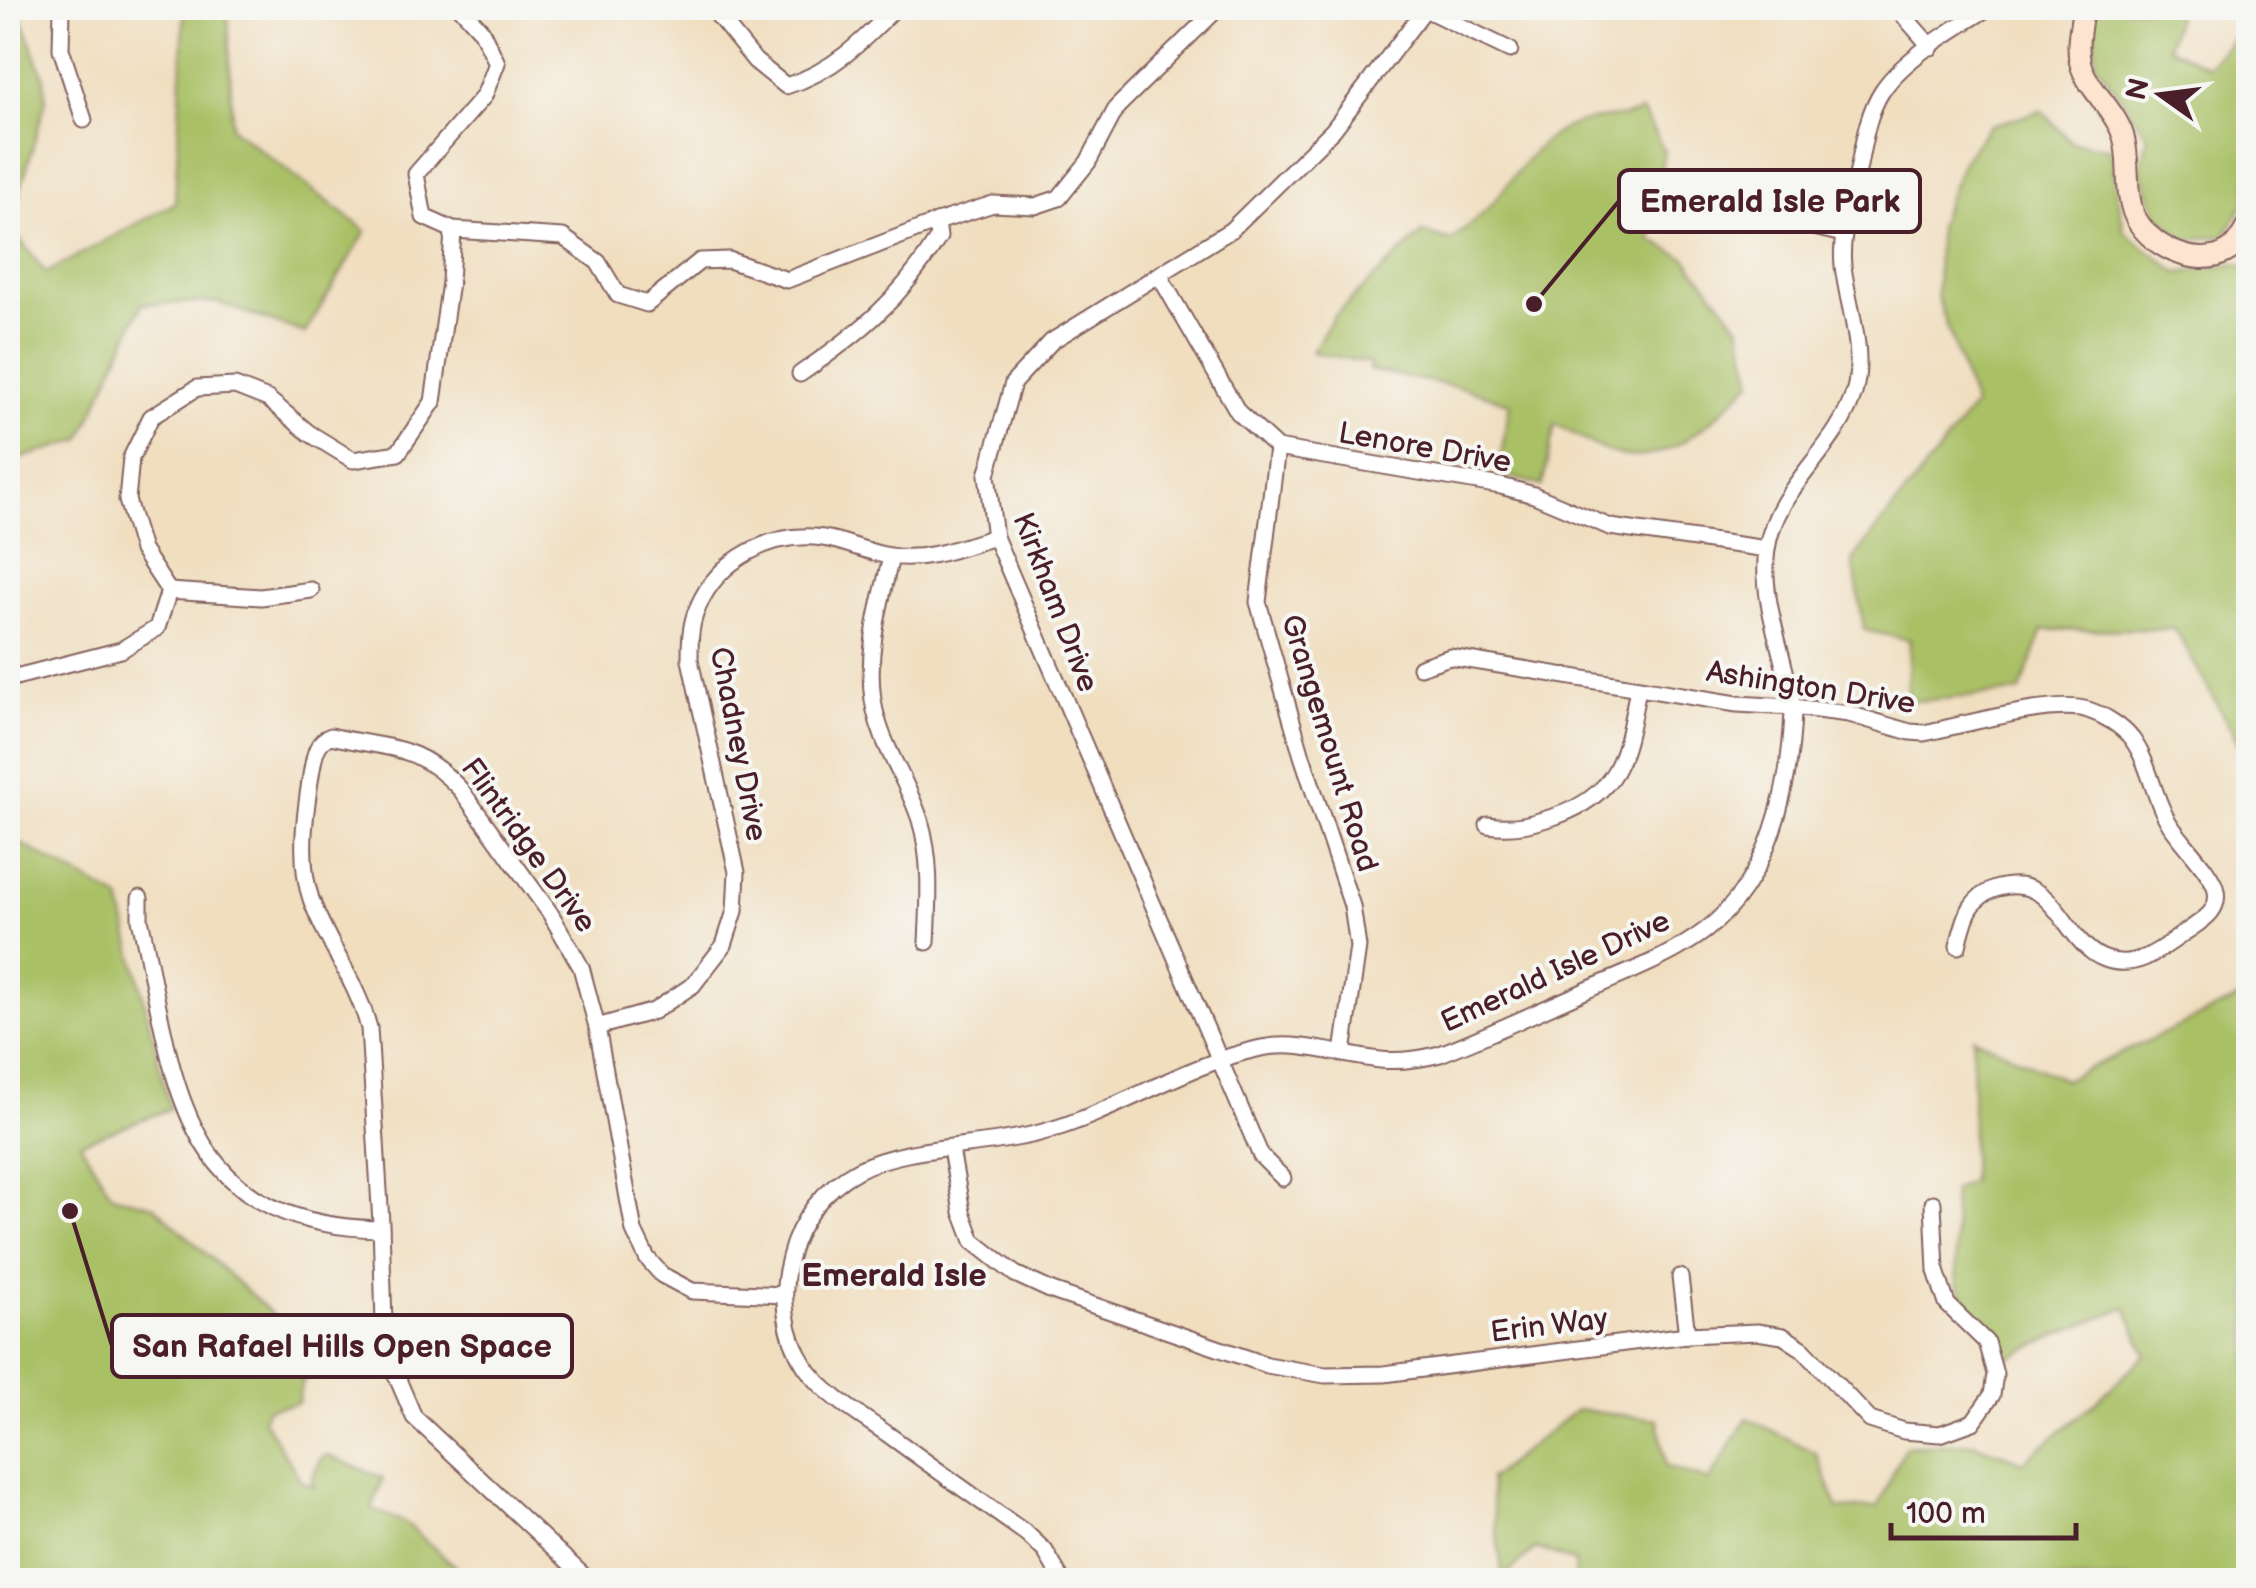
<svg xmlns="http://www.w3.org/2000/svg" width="2256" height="1588" viewBox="0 0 2256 1588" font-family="'Balsamiq Sans',sans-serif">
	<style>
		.green { fill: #a9c065; stroke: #7a7048; stroke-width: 2.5 }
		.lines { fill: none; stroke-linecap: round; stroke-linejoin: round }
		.minor-casing { stroke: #84625f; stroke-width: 19 }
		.secondary-casing { stroke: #84625f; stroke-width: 24 }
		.minor { stroke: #fff; stroke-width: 15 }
		.secondary { stroke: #fde4d1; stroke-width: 20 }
		.labels { text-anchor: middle; stroke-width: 8; stroke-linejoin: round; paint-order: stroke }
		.street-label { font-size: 30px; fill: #4a1f2b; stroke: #f6f6f2 }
		.neighbourhood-label { font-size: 32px; font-weight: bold; fill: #4a1f2b; stroke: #f6f6f2 }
		.leader { fill: none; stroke: #4a1f2b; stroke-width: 4 }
		.callout-dot { fill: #4a1f2b; stroke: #f6f6f2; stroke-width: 4 }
		.callout { fill: #f6f6f2; stroke: #4a1f2b; stroke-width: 4 }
		.callout-label { font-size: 32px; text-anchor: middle; font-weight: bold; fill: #4a1f2b }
	</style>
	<rect width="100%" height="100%" fill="#f6f6f2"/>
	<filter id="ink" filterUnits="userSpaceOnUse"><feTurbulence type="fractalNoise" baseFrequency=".01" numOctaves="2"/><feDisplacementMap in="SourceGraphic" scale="20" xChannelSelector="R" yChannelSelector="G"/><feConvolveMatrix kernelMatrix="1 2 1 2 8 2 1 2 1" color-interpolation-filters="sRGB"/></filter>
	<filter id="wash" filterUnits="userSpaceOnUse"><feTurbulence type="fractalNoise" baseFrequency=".0048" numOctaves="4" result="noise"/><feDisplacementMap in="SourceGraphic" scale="40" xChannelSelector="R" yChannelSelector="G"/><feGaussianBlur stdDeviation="2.25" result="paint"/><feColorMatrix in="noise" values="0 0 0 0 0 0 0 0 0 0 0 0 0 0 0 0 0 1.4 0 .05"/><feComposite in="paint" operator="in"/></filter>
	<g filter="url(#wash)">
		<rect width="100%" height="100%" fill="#f0debf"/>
		<g class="green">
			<path d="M8,8H18L44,78L46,100L10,227L46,273L175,203L184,15L195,8H228L232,128L366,231L305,333L216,302L142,304L81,440L8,462Z"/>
			<path d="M2097,8H2179L2168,47L2208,66L2248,22V198L2224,236L2185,240L2157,215L2140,168L2148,137L2096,63L2094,18Z"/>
			<path d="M1642,111L1664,150L1651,240L1686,258L1740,327L1753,380C1716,416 1668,473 1610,452C1591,446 1573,433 1555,424L1542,486L1498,473L1510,403L1464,388L1369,370L1370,363L1312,352L1334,316L1423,232L1451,241C1464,229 1480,218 1491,205C1516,176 1531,145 1567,127C1591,115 1622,121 1642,111Z"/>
			<path d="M2042,111L2071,142L2110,148L2124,231L2178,273L2235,264L2248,268V760L2175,629L2043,630L2020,692L1906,702L1910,640L1864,630L1853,560L1974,406L1937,296L1938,225L1963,161L1990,125Z"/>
			<path d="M20,843L120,899L170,1109L80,1143L112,1195L154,1206L288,1329L308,1324L316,1374L302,1381L298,1403L267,1409L263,1419L301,1481L314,1486L312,1479L321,1458L327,1455L383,1478L372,1509L406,1523L470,1580H8V856Z"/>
			<path d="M2248,994V1580H1706L1650,1571L1636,1580H1575V1562L1536,1548L1503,1578L1489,1479L1576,1410L1658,1419L1666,1466L1709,1481L1747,1418L1816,1453L1838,1509L1878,1507L1905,1446L1974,1443L2023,1462L2094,1404L2146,1355L2126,1308L2058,1334L2004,1360L1957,1285L1953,1190L1971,1181L1973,1037L2064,1080Z"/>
		</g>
	</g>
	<g filter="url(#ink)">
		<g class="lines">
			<g class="minor-casing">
				<g id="minor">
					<path d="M62,8L61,49L84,120"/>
					<path d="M461,8L481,30L497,63L484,96L416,174L424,217L453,230L563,237L598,262L618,295L647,304L700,261L729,260L787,280L937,222L993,204L1035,206L1059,198L1088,162L1117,107L1218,8"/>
					<path d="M712,8L755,61L786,86C832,72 862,42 895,8"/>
					<path d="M1423,8L1510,50"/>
					<path d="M1897,8L1931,47"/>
					<path d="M1776,218L1843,234"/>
					<path d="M1159,275L1238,412L1277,448L1501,486L1534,495L1610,527L1767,549"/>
					<path d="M800,374C861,332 899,301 939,237L937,222"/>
					<path d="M1277,448L1258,602L1302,756L1352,906L1358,947L1343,1053"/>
					<path d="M891,557C880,604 866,651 873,700C879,743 907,779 920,820C932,860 929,901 927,942"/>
					<path d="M169,591L142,550L127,500L131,458L151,417L197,388L235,386L268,399L309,433L353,460L398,453L433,402L450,282L453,230"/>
					<path d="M169,591L261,597L311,590"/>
					<path d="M1420,667L1450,657L1737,704L1793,707L1849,714L1910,732L1924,733C1964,725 2053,699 2088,710C2104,715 2122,726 2132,739C2150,764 2153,797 2169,823C2180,841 2214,874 2216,891C2220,912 2201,921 2187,931C2162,948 2137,971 2105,959C2063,944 2057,872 1998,888C1968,897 1965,919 1958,946"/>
					<path d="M8,679L121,650L157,628L169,591"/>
					<path d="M1488,825C1514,829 1531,824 1556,816C1623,793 1626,750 1638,688"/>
					<path d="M140,898V919C176,1079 175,1225 381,1229"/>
					<path d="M597,1027L654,1011L693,985L724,945L735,911L737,872L690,660C690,642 690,624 698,607C718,559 772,531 823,538C846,541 867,553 890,556C926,562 961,547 995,537"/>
					<path d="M951,1149L962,1212L973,1241L1015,1274L1052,1291L1267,1365L1325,1375L1384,1374L1687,1335L1757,1332L1783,1336L1803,1349L1870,1420L1904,1431L1940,1434L1973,1422L1992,1395L1995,1374L1986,1342L1947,1304L1936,1271L1933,1203"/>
					<path d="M1283,1178L1261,1156L995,537L987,475L1013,383L1052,341L1231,230L1333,130L1425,9"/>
					<path d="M1680,1277L1687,1335"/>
					<path d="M588,1580L414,1417L396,1375L384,1324L381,1223L369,1028C357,982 327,944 311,899C298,861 305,813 311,775C314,759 315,741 331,736C389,750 417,742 461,790L550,913L581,967L597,1027L634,1231L647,1258L662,1275L692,1291L784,1295"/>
					<path d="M1062,1580L1045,1551L1027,1534C980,1501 933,1467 886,1433C858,1414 824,1394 805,1366C784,1334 780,1293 790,1257C799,1220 824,1188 858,1170C907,1144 993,1148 1050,1130C1121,1109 1187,1064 1261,1048C1300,1040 1341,1056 1380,1060C1401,1062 1421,1059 1440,1054C1489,1035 1537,1012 1585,991C1626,973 1671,957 1706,930C1770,880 1790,788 1793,712C1793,700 1788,687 1786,675C1777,635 1761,590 1767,549C1776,486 1836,452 1854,393C1866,351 1848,308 1843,266C1840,238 1849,212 1855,185C1862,155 1865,117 1882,91C1903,59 1955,28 1988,8"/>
				</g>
			</g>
			<g class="secondary-casing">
				<path id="secondary" d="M2083,8C2081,25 2076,44 2080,62C2086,88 2114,108 2123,135C2131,160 2124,187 2133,212C2145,245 2198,272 2230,250C2238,244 2243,234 2248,225"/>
			</g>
			<use href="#minor" class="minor"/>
			<use href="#secondary" class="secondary"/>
		</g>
	</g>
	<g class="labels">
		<g class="street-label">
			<text transform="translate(1425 447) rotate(10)" y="10">Lenore Drive</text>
			<text transform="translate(1056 602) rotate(69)" y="10">Kirkham Drive</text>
			<text transform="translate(1811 687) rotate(9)" y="10">Ashington Drive</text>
			<text transform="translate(1330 743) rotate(73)" y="10">Grangemount Road</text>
			<text transform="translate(739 744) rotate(79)" y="10">Chadney Drive</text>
			<text transform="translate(529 845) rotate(54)" y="10">Flintridge Drive</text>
			<text transform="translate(1555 971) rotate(-25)" y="10">Emerald Isle Drive</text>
			<text transform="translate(1549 1325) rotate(-7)" y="10">Erin Way</text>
		</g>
		<g class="neighbourhood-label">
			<text x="894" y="1286">Emerald Isle</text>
		</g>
	</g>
	<path class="leader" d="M1534 304L1619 201M70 1211L112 1346"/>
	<g class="callout-dot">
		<circle cx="1534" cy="304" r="10"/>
		<circle cx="70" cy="1211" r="10"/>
	</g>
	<g class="callout">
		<rect x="1619" y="170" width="301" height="62" rx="10"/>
		<rect x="112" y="1315" width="460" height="62" rx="10"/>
	</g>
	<g class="callout-label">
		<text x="1770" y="212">Emerald Isle Park</text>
		<text x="342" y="1357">San Rafael Hills Open Space</text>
	</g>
	<rect width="2256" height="1588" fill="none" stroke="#f6f6f2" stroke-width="40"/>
	<g transform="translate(2161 95) rotate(284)" stroke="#f6f6f2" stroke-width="8" paint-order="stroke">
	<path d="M0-8L18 38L0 25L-18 38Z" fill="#4a1f2b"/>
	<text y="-15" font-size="28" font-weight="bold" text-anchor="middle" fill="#4a1f2b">N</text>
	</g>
	<path d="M1891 1523v15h185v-15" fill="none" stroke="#4a1f2b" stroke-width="5"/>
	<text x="1906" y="1523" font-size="30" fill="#4a1f2b" stroke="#f6f6f2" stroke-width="8" paint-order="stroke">100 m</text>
</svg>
